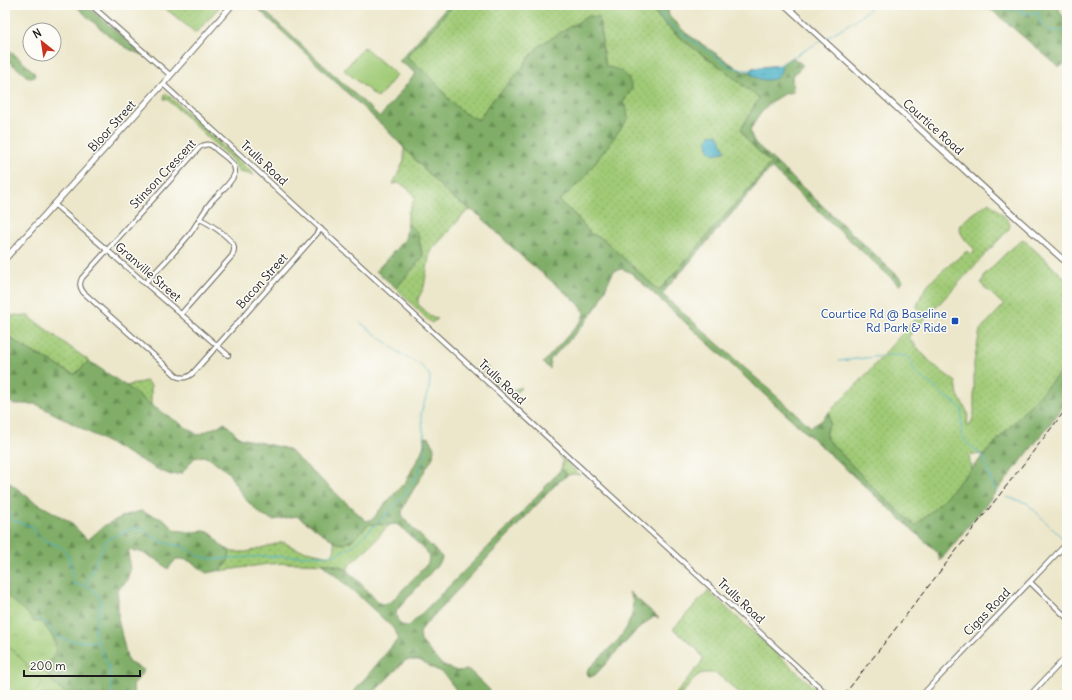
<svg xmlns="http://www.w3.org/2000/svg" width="1072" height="700" viewBox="0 0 1072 700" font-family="Delius,sans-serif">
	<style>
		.grass { fill: url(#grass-dots); stroke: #5e7349 }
		.forest { fill: url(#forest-firs); stroke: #4e6542 }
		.park { fill: url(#park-tufts); stroke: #5e7349 }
		.garden { fill: #a0ca76; stroke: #5e7349 }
		.water { fill: url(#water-ripples); stroke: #326672 }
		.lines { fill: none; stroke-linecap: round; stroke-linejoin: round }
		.stream { stroke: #48b1c7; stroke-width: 1 }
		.minor-casing { stroke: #656359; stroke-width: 6 }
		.major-casing { stroke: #656359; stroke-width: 7 }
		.minor { stroke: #fff; stroke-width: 4 }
		.major { stroke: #fff; stroke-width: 5 }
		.rail { stroke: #1c1c1c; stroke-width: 1; stroke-dasharray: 6 3; stroke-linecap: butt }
		.transit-dot { fill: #1a4fb4; stroke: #fdfcf7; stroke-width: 1.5 }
		.labels { text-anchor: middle; stroke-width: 3; stroke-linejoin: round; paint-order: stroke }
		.street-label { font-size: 12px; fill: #1c1c1c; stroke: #fdfcf7 }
		.transit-label { font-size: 12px; fill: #164399; stroke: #fdfcf7; text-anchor: end }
	</style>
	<defs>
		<pattern id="grass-dots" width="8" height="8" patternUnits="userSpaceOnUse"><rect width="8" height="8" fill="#a0ca76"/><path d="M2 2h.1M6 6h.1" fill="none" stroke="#89ad66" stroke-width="1.8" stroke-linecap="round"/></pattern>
		<pattern id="forest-firs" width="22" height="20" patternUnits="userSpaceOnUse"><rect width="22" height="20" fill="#80ae67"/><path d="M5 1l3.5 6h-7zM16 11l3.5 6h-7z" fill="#688d54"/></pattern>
		<pattern id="park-tufts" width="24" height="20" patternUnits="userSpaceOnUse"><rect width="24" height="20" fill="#a0ca76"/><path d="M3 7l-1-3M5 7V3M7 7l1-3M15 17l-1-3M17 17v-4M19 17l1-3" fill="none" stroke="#89ad66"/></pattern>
		<pattern id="water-ripples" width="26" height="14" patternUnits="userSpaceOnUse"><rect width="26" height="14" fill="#48b1c7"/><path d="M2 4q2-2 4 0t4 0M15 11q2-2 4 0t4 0" fill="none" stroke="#3b8fa1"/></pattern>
	</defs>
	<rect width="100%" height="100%" fill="#fdfcf7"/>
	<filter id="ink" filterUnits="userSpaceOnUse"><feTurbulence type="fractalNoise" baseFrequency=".025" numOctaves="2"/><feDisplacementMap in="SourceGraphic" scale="8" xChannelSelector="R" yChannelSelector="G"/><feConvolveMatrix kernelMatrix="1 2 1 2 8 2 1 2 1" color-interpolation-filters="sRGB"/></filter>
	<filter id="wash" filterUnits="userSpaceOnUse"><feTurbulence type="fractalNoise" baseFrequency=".012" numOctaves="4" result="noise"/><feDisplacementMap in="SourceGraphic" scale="16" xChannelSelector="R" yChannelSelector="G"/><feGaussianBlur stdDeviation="0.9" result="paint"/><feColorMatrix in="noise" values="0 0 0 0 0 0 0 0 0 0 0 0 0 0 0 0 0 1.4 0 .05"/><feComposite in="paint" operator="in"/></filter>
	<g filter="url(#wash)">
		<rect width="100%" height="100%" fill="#ece7cb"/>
		<g class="grass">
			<path d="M161,5H221L196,33Z"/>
			<path d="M454,5H653C653,22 706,57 720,67C733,77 746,88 759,98L746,139L771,163L659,291L603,239L591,234L574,214L558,201L574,187L580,183L627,110L623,103L632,88L607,68L604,62L602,40L600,34L601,30L526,61L523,68L488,105L479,120L464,113L449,100L439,86L425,72L407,57Z"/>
			<path d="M165,94L168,95L254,175L239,172L232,160L167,99H164Z"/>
			<path d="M404,148L449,195L471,210L465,213L430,252L424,287L418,299V304L433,318L438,319L431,323L396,288L423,257L417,232L408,223V213L415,198L411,191L400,183L393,184L404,161Z"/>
			<path d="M989,202L1008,220L1010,225L1009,229L909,336V338L932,364L956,382L958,395L968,413L967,427L972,421L974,414V363L980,330L1004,305L981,284L985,274L1004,255L1023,239L1067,280V365L985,454L969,455L971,469L935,508L915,526L874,488L827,439L826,430L830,424L829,412L863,378L921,312L917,307C922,283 949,266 967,251L970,254L975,250C969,244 960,236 959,226L965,220Z"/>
			<path d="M15,315L28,316L89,361L75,374C66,372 59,366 50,361C41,356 10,342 6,332C4,328 5,321 5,317H7Z"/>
			<path d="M485,363L489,372L503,386L512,390L522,387L512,397L479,367Z"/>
			<path d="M146,381L151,385V405L126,386Z"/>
			<path d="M560,456L580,475L574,474L568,475L561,469L563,461Z"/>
			<path d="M369,524H382L390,525L383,531L375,541L350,564L348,568V571L342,567L330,564L295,563L268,564L220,571L226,565L230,553L225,548L233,552H246L283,542L297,549L330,556L335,550L334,542L344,544L352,540Z"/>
			<path d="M708,591L822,695H742L716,673H705L700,674L695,678L681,695H675L701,663L703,658L697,649L673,629Z"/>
		</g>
		<g class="forest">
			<path d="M75,5H86L143,55C119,48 93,22 75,5Z"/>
			<path d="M254,5H258L380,117L416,73L398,60L402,58L449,5H454L407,57L425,72L439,86L449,100L464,113L479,120L488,105L523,68L526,61L540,45L588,16L599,17C600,26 601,34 602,42C603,51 603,59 607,67C621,69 629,74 632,88L623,103L627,110L628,119L580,183L574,187L559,201L574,214L591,234L603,239L659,291L771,163L746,139L741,129L759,98C746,88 733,77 720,67C706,57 653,22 653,5H669L668,10L669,16L687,34L743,72H750L753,76L782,67L780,65L792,57L803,65L792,77L793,92C772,95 760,113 750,130L752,137L755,143L899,277L903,282L899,285L771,168L662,294L811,427L821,421L829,412L830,424L826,430L827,439L874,488L915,526L935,508L1067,365V402L1026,455L940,561L938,553L630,272L622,269L614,271L608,282L600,302L584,324L550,360V369L543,363L582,320L584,313L579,304L519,254L480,216L449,195L384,127L341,87Z"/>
			<path d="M981,5H1057L1063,17L1067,19V63L1059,67L993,11L984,7Z"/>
			<path d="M5,46L34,72L35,77L29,78L5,58Z"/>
			<path d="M408,223L417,232L423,257L396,288L376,271L405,239Z"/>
			<path d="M5,332C17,346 35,353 50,361C59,366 66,372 75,374L89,361L126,386L151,405L198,435L225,423L240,438L288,449L366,521C372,520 375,518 377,513L406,481L421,453L424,445V438L426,437L429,438L431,440L434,448L433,457L406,502L402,511L403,518L442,557L441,561L396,611L397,619L401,625L409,626L510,525L555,476L561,469L568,475L557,483L424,626L420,633L421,641L442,665L457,671L469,670L490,690L488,695H460L444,674L419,660H406L371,695H351L398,639L397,634L392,627L359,596L322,564C329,564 335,564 341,567C351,571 370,594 379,603L383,604L391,602L428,563L429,556L426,551L401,527L396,524C387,526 378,524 369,524L352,540L344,544L337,543L297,516L273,520L263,516L244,498L228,472L211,459L203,456L194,458L182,473L171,475L161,471L36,404H13L5,398Z"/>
			<path d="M5,479L33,501L69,521L88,540L105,525L126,515L141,511L165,520L175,530L191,532L204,531L212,533L218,542L230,553C227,570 221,571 206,573C196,565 190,558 176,559L168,569L157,560L141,552L128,550L130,571L126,582L117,590L118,599V619L128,662L144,670L133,686L134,695H67C57,688 49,679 44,668L55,653L56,642L47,629L34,623L29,615L5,604Z"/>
			<path d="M629,592L659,618L653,617L636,631L595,675L590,677L587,674L588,669L619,639L627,627L632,615L633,601Z"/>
		</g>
		<path class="park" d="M5,594L29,615L34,622H41C48,630 58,640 55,652C54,657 48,663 44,668C49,679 57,688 67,695H5Z"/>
		<g class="garden">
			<path d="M364,47L397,75L378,98L344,70Z"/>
			<path d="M5,643L27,664L25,666L43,683L32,695H5Z"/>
		</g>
		<g class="water">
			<path d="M780,65L782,67C781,71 780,75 776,78C768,82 755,80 750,72L752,68Z"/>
			<path d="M718,134L725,150L724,152L714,154C706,149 706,142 710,135Z"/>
		</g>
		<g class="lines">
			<g class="stream">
				<path d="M657,5L663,18L678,31L731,67L744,70H752"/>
				<path d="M994,5C1003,10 1012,10 1022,10"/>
				<path d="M1025,5L1022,13L1025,14L1039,12L1040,23L1049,30L1063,31L1067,33"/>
				<path d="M826,38L857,19L874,5"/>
				<path d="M780,65L820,41"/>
				<path d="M839,361L891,355L906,356L909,359L916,374L931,384L945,397L954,402L962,409L961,435L967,443L983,456L989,476L995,489L999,492"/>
				<path d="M1006,497L1027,503L1065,541"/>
				<path d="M5,506L13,520L26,525L32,526C42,545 48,539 62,548C71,554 73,575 74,584C90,587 93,586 101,601L95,631L97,642L109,668L113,695"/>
				<path d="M85,586L104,544L109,539L132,528L141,529L160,541L169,544L183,546L192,553L202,557L214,559L251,557L335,555L352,546L387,514L408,490L418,473L426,454V442L423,430L421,413L429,388L430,377L427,371L420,365L398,352L361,323"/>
				<path d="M37,619C48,623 50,626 55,636L70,641L97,642"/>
			</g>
		</g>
	</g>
	<g filter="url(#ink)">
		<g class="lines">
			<g class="minor-casing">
				<g id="minor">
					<path d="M91,5L170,75"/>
					<path d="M163,84L828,695"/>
					<path d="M54,204L228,355"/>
					<path d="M145,283C160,267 175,252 189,235C197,225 202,213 211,202C217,195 234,181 235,172C236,163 224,156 218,151C211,145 209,142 200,147L82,278C79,284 80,287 83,292L178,377C184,378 187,378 192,374L321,229"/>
					<path d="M181,314L232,256C234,252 235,248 233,244C228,236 208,222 199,219"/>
					<path d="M1030,582L1067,618"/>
					<path d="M922,695L1067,543"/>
					<path d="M1030,695L1067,656"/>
				</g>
			</g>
			<g class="major-casing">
				<g id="major">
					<path d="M785,5L1021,222L1067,263"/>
					<path d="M5,259L163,84L232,5"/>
				</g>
			</g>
			<use href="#minor" class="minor"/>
			<use href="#major" class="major"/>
			<path class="rail" d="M844,695L1067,408"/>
		</g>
	</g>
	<rect class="transit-dot" x="951" y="317" width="8" height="8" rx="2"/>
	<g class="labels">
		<g class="street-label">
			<text transform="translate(112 126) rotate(-48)" y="4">Bloor Street</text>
			<text transform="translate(933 127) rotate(42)" y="4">Courtice Road</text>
			<text transform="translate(264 163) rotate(43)" y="4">Trulls Road</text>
			<text transform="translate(163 174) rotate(-47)" y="4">Stinson Crescent</text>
			<text transform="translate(148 272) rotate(41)" y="4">Granville Street</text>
			<text transform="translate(262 281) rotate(-48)" y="4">Bacon Street</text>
			<text transform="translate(502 382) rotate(43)" y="4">Trulls Road</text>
			<text transform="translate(741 601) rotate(43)" y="4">Trulls Road</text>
			<text transform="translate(987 612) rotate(-46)" y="4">Cigas Road</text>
		</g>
		<g class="transit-label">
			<text x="947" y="318">Courtice Rd @ Baseline<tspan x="947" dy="14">Rd Park &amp; Ride</tspan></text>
		</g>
	</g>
	<rect width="1072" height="700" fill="none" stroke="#fdfcf7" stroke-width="20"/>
	<g transform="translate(42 42) rotate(330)"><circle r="19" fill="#fdfcf7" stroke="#a3a29f"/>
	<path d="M0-3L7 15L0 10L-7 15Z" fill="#c8321e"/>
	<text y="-6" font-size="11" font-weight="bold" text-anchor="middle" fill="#1c1c1c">N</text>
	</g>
	<path d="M24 670v6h116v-6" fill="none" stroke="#1c1c1c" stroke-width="2"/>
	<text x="30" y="670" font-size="12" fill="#1c1c1c" stroke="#fdfcf7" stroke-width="3" paint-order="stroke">200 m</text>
</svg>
